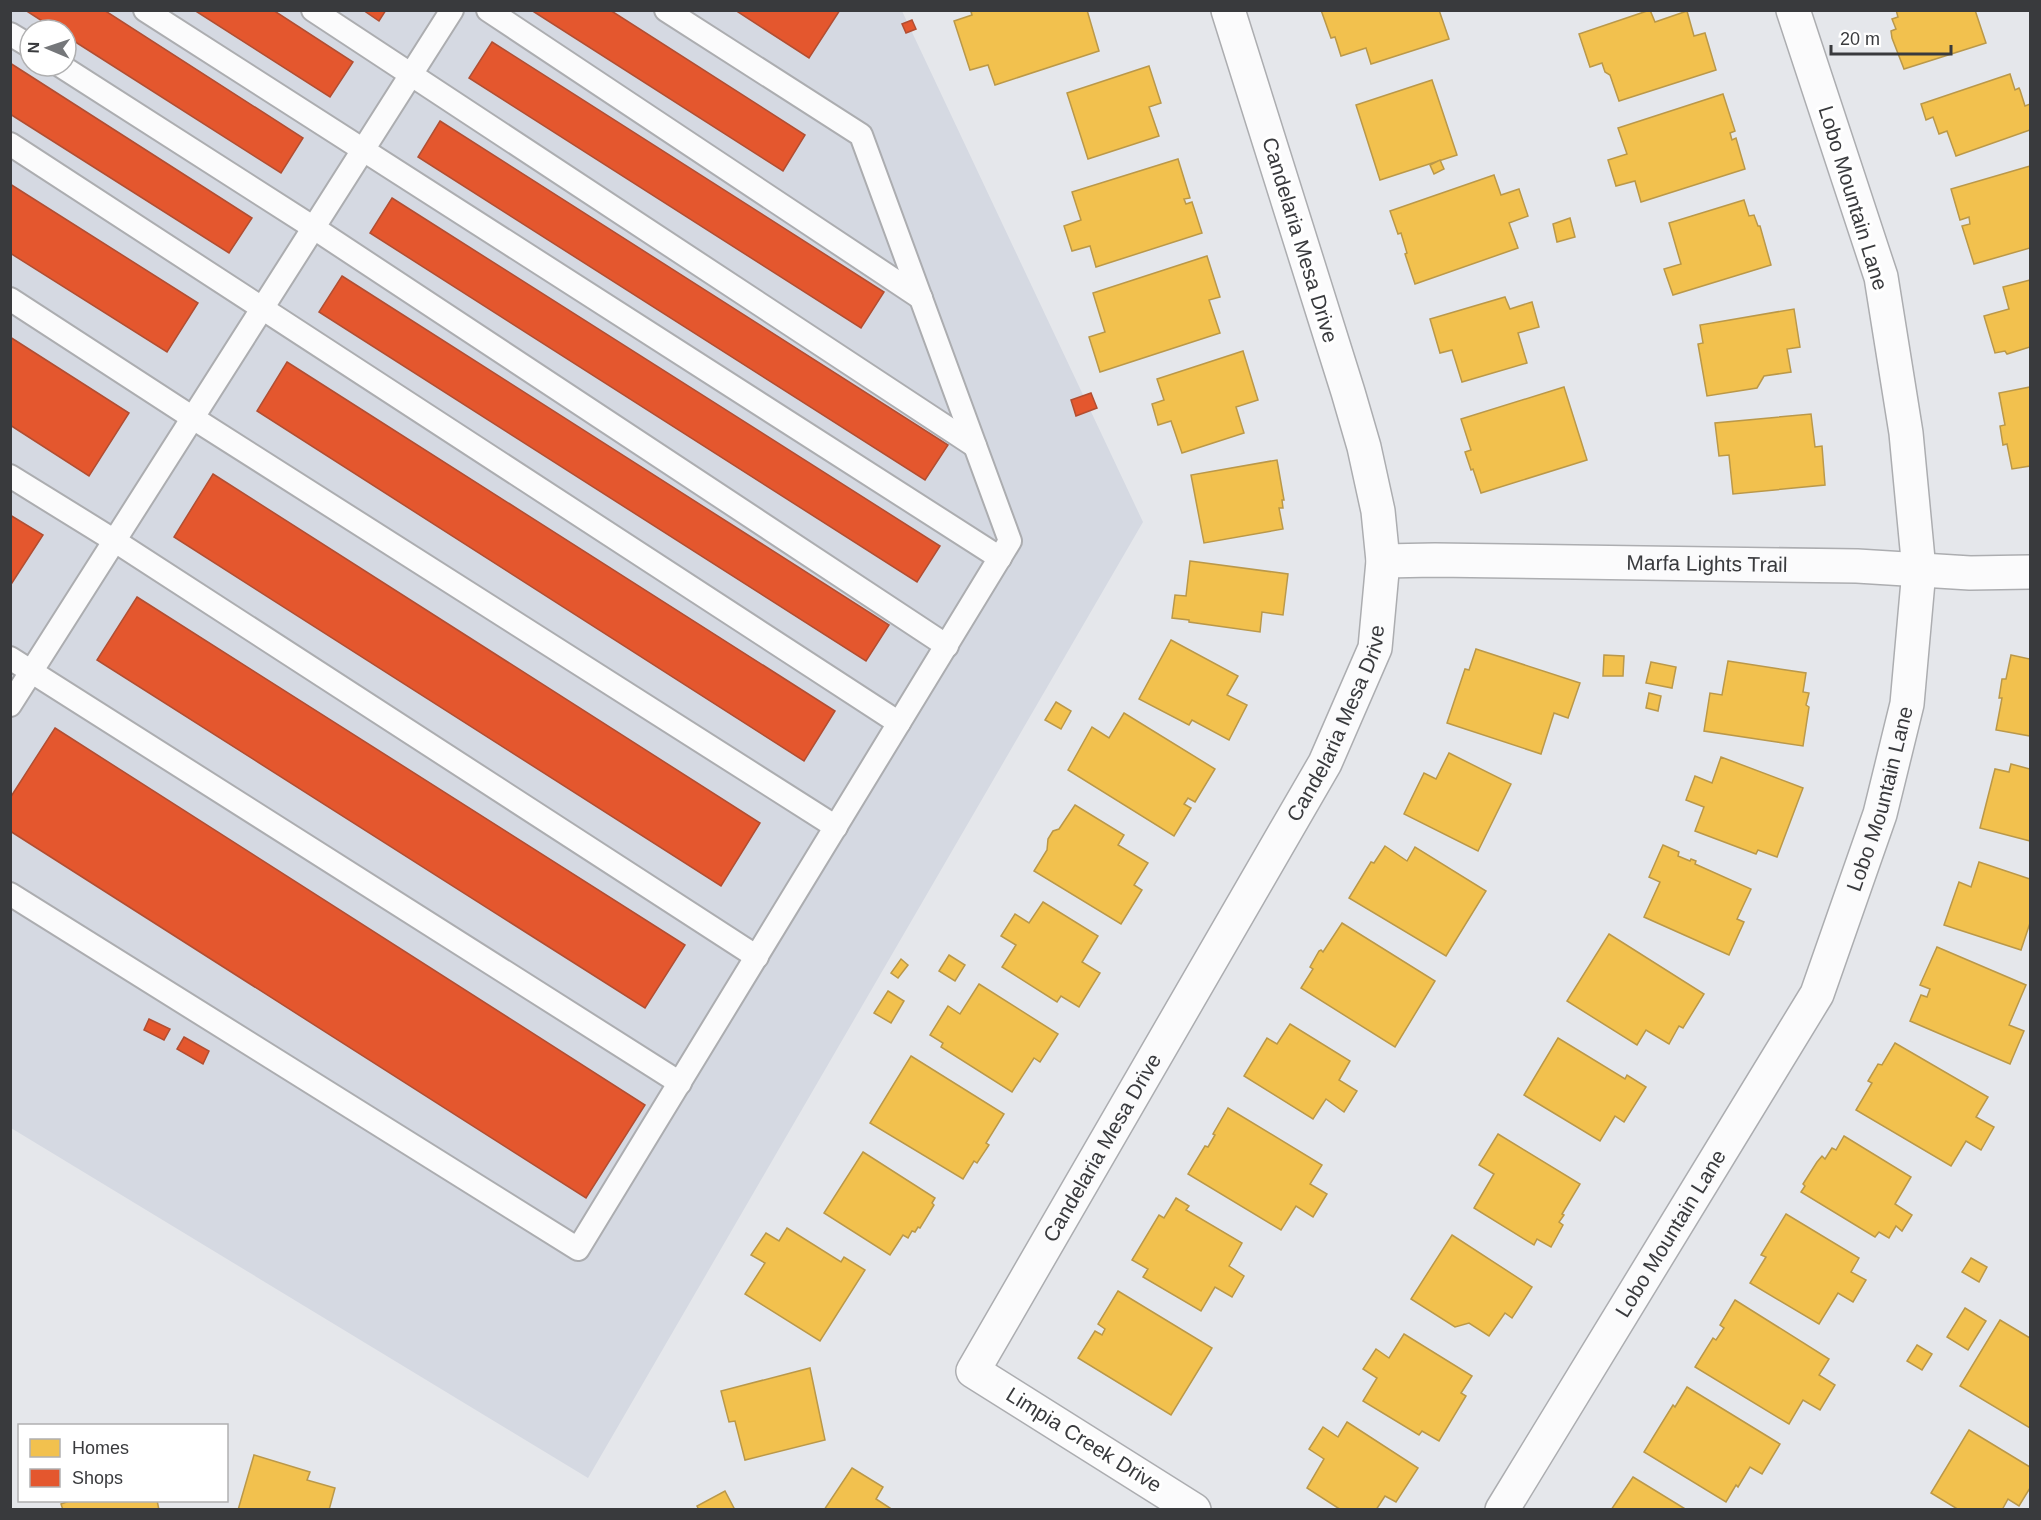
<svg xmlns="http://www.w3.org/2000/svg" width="2041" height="1520" viewBox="0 0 2041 1520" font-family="Arial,sans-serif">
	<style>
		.built { fill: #d5d9e2; fill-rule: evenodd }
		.homes { fill: #f2c14e; stroke: #ba9849; stroke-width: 1.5 }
		.shops { fill: #e4572e; stroke: #b14e32; stroke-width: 1.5 }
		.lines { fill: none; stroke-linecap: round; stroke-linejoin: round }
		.lane-casing { stroke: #acadb0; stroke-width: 26 }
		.street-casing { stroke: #acadb0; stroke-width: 36 }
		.lane { stroke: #fbfbfc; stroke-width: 22 }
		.street { stroke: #fbfbfc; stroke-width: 33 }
		.labels { text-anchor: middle; stroke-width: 6; stroke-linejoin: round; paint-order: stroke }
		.street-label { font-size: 21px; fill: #393a3d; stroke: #fff }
	</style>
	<rect width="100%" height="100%" fill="#e5e7eb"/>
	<path class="built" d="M10,11H902L1143,522L588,1478L11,1128ZM30,30H66V66H30Z"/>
	<g class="homes">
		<path d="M975,10H1087L1099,51L995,85L988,65L970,70L954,21L972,15L971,12Z"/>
		<path d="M1321,10H1439L1449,39L1371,64L1366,48L1341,56L1335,37L1331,38Z"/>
		<path d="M1650,10L1655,22L1687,11L1694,36L1705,33L1716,70L1619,101L1610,75L1605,72L1602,63L1590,67L1579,34Z"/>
		<path d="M1896,10H1975L1986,43L1904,69L1892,38L1891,31L1896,29L1892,19L1898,17Z"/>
		<path d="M1149,66L1161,103L1149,107L1159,136L1088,159L1067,93Z"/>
		<path d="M2010,74L2015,90L2019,88L2020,90L2025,106L2030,104V130L1956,156L1947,131L1939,134L1933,117L1926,120L1921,104Z"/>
		<path d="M1432,80L1457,155L1380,180L1356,105Z"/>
		<path d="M1723,94L1735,131L1730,133L1732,140L1736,138L1745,169L1641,202L1635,181L1616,186L1608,160L1627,154L1618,128Z"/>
		<path d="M1178,159L1190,198L1184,199L1186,204L1192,202L1202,233L1096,267L1090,246L1072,251L1064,226L1081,220L1072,192Z"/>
		<path d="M1440,160L1444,169L1434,174L1430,165Z"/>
		<path d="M2030,166V248L1974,264L1962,226L1970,224L1969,217L1960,220L1951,189Z"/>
		<path d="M1494,175L1501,195L1519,189L1528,216L1509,223L1518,248L1415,284L1405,254L1407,253L1401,233L1398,234L1390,211Z"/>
		<path d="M1744,200L1749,216L1754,215L1758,226H1760L1771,265L1673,295L1664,269L1681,264L1669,223Z"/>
		<path d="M1570,218L1575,237L1557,242L1553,224Z"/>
		<path d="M1207,256L1220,297L1209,300L1220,333L1100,372L1089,337L1105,332L1093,293Z"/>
		<path d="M2030,280V347L2007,354L2005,351L1995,353L1984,316L2009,309L2003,287Z"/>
		<path d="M1505,297L1510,309L1532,302L1539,327L1518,333L1527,363L1462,382L1452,350L1440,353L1430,319Z"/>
		<path d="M1794,309L1800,347L1787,349L1791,372L1764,376L1757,388L1707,396L1698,344L1703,343L1700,325Z"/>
		<path d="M1243,351L1258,400L1236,407L1244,433L1182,453L1171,421L1158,425L1152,404L1164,400L1157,379Z"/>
		<path d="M1564,387L1587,460L1481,493L1473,469L1471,470L1465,452L1471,450L1461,419Z"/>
		<path d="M2030,387V466L2012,469L2007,444L2003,445L2000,426L2005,425L1999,393Z"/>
		<path d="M1811,414L1815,447L1822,446L1825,485L1733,494L1729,455L1719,456L1715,423Z"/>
		<path d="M1277,460L1284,500H1282L1283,508H1279L1283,529L1204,543L1191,475Z"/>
		<path d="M1190,561L1288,574L1283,615L1262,612L1260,632L1189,622V620L1172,618L1175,595L1186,596Z"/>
		<path d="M1171,640L1238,676L1227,695L1247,705L1229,740L1192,720L1189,725L1139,699Z"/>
		<path d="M1476,649L1580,683L1568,718L1554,713L1541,754L1447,723L1465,669L1469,670Z"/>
		<path d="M1604,655L1624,656L1623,676H1603Z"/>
		<path d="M2011,655L2030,659V736L1996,730L2002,698H1999L2002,679H2006Z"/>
		<path d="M1728,661L1806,673L1803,692L1809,693L1806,705L1809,707L1803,746L1704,731L1710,693L1722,695Z"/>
		<path d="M1651,662L1676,667L1672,688L1646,683Z"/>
		<path d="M1649,693L1661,696L1658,711L1646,708Z"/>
		<path d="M1056,702L1071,711L1061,729L1045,720Z"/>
		<path d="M1124,713L1215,769L1195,802L1188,798L1184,804L1191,808L1174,836L1068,770L1092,727L1109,738Z"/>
		<path d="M1449,753L1511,784L1478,851L1404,814L1424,773L1436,779Z"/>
		<path d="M1721,757L1803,788L1777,857L1758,850L1756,854L1695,831L1704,807L1686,800L1695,776L1712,783Z"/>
		<path d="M2011,764L2030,769V841L1980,828L1995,769L2009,772Z"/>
		<path d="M1075,805L1124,835L1118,845L1148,863L1134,885L1142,890L1121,924L1034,871L1047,850L1048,839L1053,831L1059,829Z"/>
		<path d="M1663,845L1679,852L1678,856L1690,861L1691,859L1696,861L1695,864L1751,889L1737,919L1744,922L1729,955L1644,917L1660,882L1649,877Z"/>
		<path d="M1385,846L1407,861L1415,847L1486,891L1446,956L1349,898L1371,862L1374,863Z"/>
		<path d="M1979,862L2030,879V923L2021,950L1944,925L1959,882L1971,887Z"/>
		<path d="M1043,902L1098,936L1082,962L1100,973L1079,1007L1061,996L1057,1002L1002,967L1016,945L1001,936L1015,914L1029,923Z"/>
		<path d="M1342,923L1435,981L1395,1047L1301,988L1313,969L1310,967L1319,951L1321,950L1323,952Z"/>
		<path d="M1609,934L1704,994L1683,1028L1679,1026L1669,1044L1646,1030L1637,1045L1567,1001Z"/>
		<path d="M1937,947L2026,985L2009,1025L2024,1031L2010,1064L1910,1021L1921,995L1927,997L1930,989L1920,985Z"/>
		<path d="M949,955L965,965L955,981L939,971Z"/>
		<path d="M901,959L908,965L898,978L891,973Z"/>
		<path d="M979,984L1058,1034L1040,1062L1034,1058L1012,1092L941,1047L943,1043L930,1035L948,1006L960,1014Z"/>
		<path d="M888,991L904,1001L891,1023L874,1013Z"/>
		<path d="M1290,1024L1350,1061L1339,1080L1357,1091L1344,1112L1326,1099L1313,1119L1244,1076L1267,1038L1277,1044Z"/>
		<path d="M1558,1038L1625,1079L1627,1075L1646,1087L1624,1122L1615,1116L1600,1141L1524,1095Z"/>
		<path d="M1895,1043L1988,1097L1976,1117L1994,1127L1981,1150L1966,1141L1951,1166L1856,1110L1872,1083L1868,1081L1878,1064L1882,1065Z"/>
		<path d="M911,1056L1004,1114L986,1143L989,1145L977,1163L974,1161L963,1179L870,1123Z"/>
		<path d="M1228,1108L1322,1165L1310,1184L1327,1194L1313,1217L1296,1206L1281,1230L1188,1174L1205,1146L1208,1147L1215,1135L1213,1134Z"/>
		<path d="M1498,1134L1580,1184L1562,1214L1564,1215L1559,1222L1563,1225L1551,1247L1537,1239L1534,1245L1474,1208L1494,1174L1479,1165Z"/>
		<path d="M1844,1136L1911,1177L1895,1204L1912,1215L1902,1231L1896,1226L1889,1238L1879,1232L1875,1237L1801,1192L1805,1186L1803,1184L1817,1162L1822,1156L1825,1159L1832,1148L1836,1150Z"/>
		<path d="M863,1152L935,1198L932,1203L934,1205L920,1228L918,1227L915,1232L912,1231L908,1238L903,1235L890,1255L824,1213Z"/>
		<path d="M1176,1198L1189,1206L1186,1210L1242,1243L1229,1266L1244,1276L1232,1297L1215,1287L1201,1311L1143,1277L1148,1269L1132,1260L1159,1215L1164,1218Z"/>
		<path d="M1786,1214L1859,1258L1851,1272L1866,1280L1853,1302L1838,1293L1819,1324L1750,1283L1766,1257L1761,1255Z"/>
		<path d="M787,1228L841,1262L844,1257L865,1270L820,1341L745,1294L765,1263L751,1255L766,1233L779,1241Z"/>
		<path d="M1452,1235L1532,1287L1512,1318L1505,1313L1489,1336L1469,1323L1455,1327L1411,1299Z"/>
		<path d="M1971,1258L1987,1267L1979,1282L1962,1272Z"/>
		<path d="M1118,1291L1212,1348L1171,1415L1078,1358L1095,1331L1102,1335L1105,1329L1098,1324Z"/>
		<path d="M1735,1300L1829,1359L1819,1375L1835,1385L1820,1410L1803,1400L1789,1424L1695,1367L1713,1338L1716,1340L1724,1328L1720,1325Z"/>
		<path d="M1965,1308L1986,1321L1968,1350L1947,1337Z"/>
		<path d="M2000,1320L2030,1338V1428L1960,1386Z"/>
		<path d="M1404,1334L1472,1376L1461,1393L1466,1396L1439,1441L1422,1431L1419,1435L1363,1401L1377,1378L1363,1369L1376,1349L1389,1358Z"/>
		<path d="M1917,1345L1932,1354L1922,1370L1907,1361Z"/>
		<path d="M810,1368L825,1440L745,1460L735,1421L729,1422L721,1391Z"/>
		<path d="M1687,1387L1780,1444L1762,1474L1750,1467L1738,1487L1736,1485L1726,1502L1644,1452L1673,1405L1675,1407Z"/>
		<path d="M1347,1422L1418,1468L1396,1502L1385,1496L1376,1510H1341L1307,1488L1324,1459L1309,1449L1323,1427L1338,1437Z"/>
		<path d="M1969,1430L2030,1467V1488L2019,1506L2008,1499L2002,1510H1959L1931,1493Z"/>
		<path d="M254,1455L310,1472L307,1480L335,1488L329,1510H238Z"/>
		<path d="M852,1468L883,1487L876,1499L893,1510H824Z"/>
		<path d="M1633,1477L1687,1510H1611Z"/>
		<path d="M725,1491L735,1510H699L697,1506Z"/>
		<path d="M72,1500H157L159,1510H63L61,1504Z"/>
	</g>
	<g class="shops">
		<path d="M25,10H104L303,138L281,173L66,36V30H56Z"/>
		<path d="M194,10H273L353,62L330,97Z"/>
		<path d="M363,10H386L379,21Z"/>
		<path d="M531,10H610L805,135L783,171Z"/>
		<path d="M735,10H840L809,58Z"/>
		<path d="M912,20L916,29L906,33L902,24Z"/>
		<path d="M492,42L884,292L861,328L469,78Z"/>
		<path d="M10,63L252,218L229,253L10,114Z"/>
		<path d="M440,121L948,445L925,480L418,157Z"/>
		<path d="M10,184L198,303L167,352L10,253Z"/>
		<path d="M392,198L940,546L917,582L370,233Z"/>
		<path d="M342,276L889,625L866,661L319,312Z"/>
		<path d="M10,337L129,413L89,476L10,425Z"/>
		<path d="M287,362L835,711L804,761L257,411Z"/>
		<path d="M1091,393L1097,408L1076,416L1071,400Z"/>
		<path d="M213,474L760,823L721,886L174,537Z"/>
		<path d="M10,515L43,535L10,586Z"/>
		<path d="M137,597L685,945L645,1008L97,660Z"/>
		<path d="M55,728L645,1105L586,1198L10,831V798Z"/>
		<path d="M149,1019L170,1029L164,1040L144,1030Z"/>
		<path d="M184,1037L209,1051L203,1064L177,1049Z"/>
	</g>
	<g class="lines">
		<g class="lane-casing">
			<g id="lane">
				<path d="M145,10L1000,558"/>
				<path d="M313,10L975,446"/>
				<path d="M488,10L921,298"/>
				<path d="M10,34L30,46"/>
				<path d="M61,66L314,228L947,646"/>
				<path d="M10,144L899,723"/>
				<path d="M10,299L193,418L836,827"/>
				<path d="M10,476L115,541L757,957"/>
				<path d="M10,658L680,1083"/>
				<path d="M10,705L452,10"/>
				<path d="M10,894L578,1249L1010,541L861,135L666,10"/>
			</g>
		</g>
		<g class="street-casing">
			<g id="street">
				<path id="s1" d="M1383,561L1435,560L1857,566L1970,573L2030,572"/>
				<path id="s2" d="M1194,1510L973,1371L1325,763L1375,648L1383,561L1378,511L1364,447L1348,392L1228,10"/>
				<path id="s3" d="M1502,1510L1817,994L1880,814L1907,704L1919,570L1906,433L1881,277L1793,10"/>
			</g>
		</g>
		<use href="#lane" class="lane"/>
		<use href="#street" class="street"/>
	</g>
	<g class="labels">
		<g class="street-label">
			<text transform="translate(1853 198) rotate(73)" y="7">Lobo Mountain Lane</text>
			<text transform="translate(1300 240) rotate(73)" y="7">Candelaria Mesa Drive</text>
			<text dy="7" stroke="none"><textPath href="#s1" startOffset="324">Marfa Lights Trail</textPath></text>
			<text dy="7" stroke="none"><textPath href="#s2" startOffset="1005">Candelaria Mesa Drive</textPath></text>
			<text dy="7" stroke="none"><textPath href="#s3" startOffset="810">Lobo Mountain Lane</textPath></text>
			<text dy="7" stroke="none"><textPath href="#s2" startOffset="519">Candelaria Mesa Drive</textPath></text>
			<text dy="7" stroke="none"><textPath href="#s3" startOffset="324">Lobo Mountain Lane</textPath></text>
			<text transform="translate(1084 1440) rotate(32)" y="7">Limpia Creek Drive</text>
		</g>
	</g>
	<rect width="2041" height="1520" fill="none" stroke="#393a3d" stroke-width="24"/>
	<rect x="18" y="1424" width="210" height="78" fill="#ffffff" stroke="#b0b0b1" stroke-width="1.5"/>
	<rect x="30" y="1439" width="30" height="18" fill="#f2c14e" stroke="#b0b0b1" stroke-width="1.5"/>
	<text x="72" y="1454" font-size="18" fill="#393a3d">Homes</text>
	<rect x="30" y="1469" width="30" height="18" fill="#e4572e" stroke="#b0b0b1" stroke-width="1.5"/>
	<text x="72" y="1484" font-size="18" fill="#393a3d">Shops</text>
	<g transform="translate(48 48) rotate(272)"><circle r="28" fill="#ffffff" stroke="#b0b0b1" stroke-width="1.5"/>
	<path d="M0-4.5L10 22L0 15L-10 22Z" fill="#75777a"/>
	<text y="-9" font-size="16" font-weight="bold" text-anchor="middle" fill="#393a3d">N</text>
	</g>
	<path d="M1831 45v9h120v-9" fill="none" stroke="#393a3d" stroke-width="3"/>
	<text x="1840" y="45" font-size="18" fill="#393a3d" stroke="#ffffff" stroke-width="4.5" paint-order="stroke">20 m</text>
</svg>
